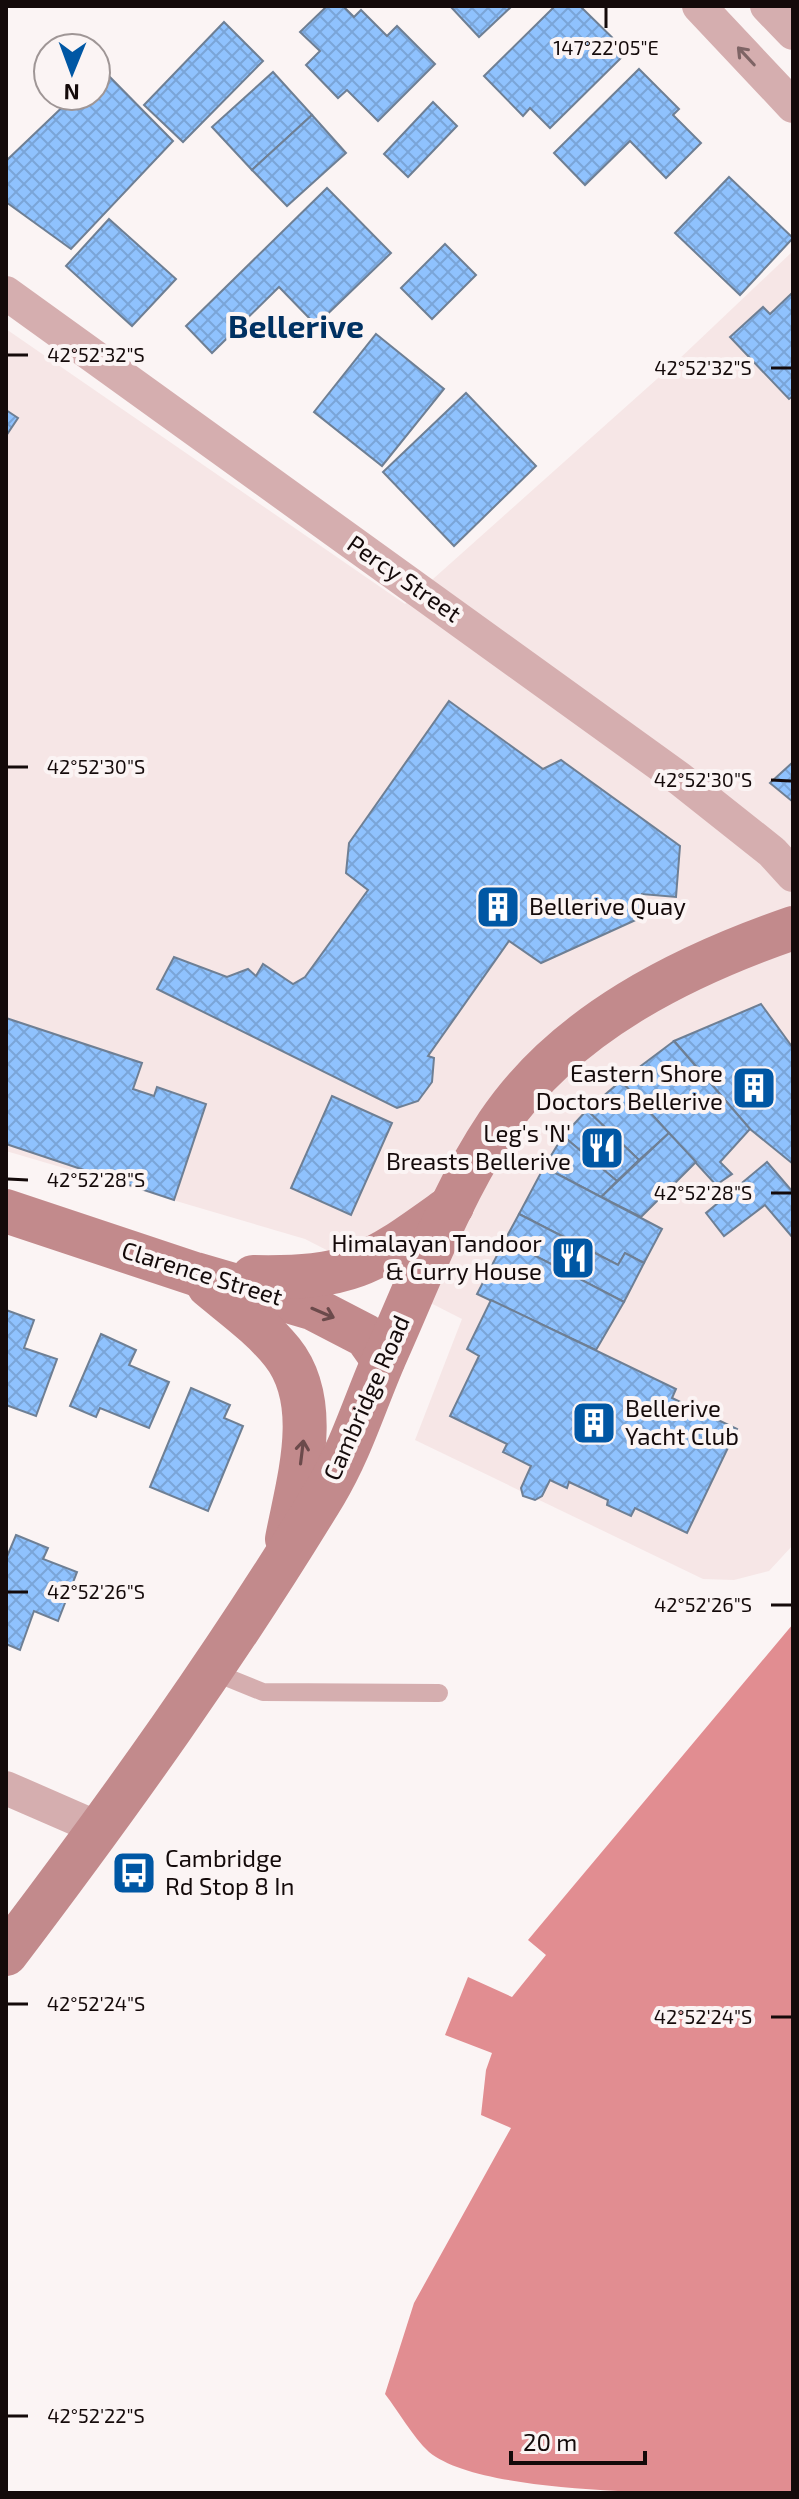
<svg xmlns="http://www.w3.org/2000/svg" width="799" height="2499" viewBox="0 0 799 2499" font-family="'Exo 2',sans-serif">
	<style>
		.built { fill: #f6e6e6 }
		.water { fill: #e18d91 }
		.building { fill: url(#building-cross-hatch); stroke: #6e7f94; stroke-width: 2 }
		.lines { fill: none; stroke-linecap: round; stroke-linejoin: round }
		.lane { stroke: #d5aeaf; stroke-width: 18 }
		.street { stroke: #d5aeaf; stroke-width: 34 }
		.secondary { stroke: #c28a8c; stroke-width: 44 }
		.oneway { stroke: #7e6465 }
		.oneway2 { stroke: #6b4a4b }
		.ticks { fill: none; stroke: #140a0a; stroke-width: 3 }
		.labels { text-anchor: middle; stroke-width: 8; stroke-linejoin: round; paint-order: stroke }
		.street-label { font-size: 24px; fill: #140a0a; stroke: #fbf4f4 }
		.poi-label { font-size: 24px; fill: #140a0a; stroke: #fbf4f4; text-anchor: start }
		.district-label { font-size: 32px; font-weight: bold; fill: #003162; stroke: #fbf4f4 }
		.ticks-label { font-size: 20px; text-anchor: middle; fill: #140a0a; stroke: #fbf4f4; stroke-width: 8; stroke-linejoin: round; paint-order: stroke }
	</style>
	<defs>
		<pattern id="building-cross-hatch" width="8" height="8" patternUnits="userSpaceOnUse" patternTransform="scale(2)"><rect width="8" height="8" fill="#8fc2fe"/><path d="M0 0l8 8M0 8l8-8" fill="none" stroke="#7aa5d8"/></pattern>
	</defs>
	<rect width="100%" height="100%" fill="#fbf4f4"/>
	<path class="built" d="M793,251V1545L769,1571L734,1580L703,1579L415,1440L462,1319L305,1239L6,1151V329L405,604L676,362Z"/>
	<path class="water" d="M793,1624V2493C713,2493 486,2499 429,2452C412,2436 399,2412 385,2394L414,2303L511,2128L481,2115L486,2070L492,2053L445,2035L468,1977L512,1997L546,1955L528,1940Z"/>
	<g class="building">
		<path d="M327,6H343L354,17L361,10L387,36L397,26L435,64L378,121L347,90L338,98L306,65L320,51L300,32Z"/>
		<path d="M450,6H512L479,37Z"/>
		<path d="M555,6H580L627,52L550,128L530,108L523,116L484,76Z"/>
		<path d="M224,22L263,61L183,142L144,105Z"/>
		<path d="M102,69L173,141L71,249L6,202V161L74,96H96V74Z"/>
		<path d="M639,69L679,109L673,115L701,143L666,178L630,141L585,185L554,153Z"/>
		<path d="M273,72L312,115L252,170L212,127Z"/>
		<path d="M433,102L457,126L408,177L384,154Z"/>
		<path d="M312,115L346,153L287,206L252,170Z"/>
		<path d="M729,177L793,238L740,295L675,233Z"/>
		<path d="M327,188L391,253L316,325L279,287L212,353L186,326Z"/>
		<path d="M109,219L176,279L132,326L66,266Z"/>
		<path d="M445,244L476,275L432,319L401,288Z"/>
		<path d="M793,292V396L789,399L730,337L763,307L770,314Z"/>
		<path d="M376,334L444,389L382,466L314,412Z"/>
		<path d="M466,393L536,466L454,546L383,472Z"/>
		<path d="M6,410L18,418L6,436Z"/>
		<path d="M449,701L543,769L561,760L680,846L676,897L642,894L640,918L541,963L509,941L428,1056L434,1058L432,1082L418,1101L397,1108L157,989L174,957L227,977L248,969L256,976L263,964L293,984L305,977L368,890L346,873L349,843Z"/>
		<path d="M793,762V802L770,783Z"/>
		<path d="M761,1004L793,1048V1164L750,1129L674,1041Z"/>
		<path d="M6,1018L142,1063L133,1089L154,1096L157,1087L206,1104L174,1200L6,1144Z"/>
		<path d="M674,1041L750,1129L720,1162L732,1174L716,1185L621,1081Z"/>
		<path d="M621,1081L669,1133L639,1160L587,1110Z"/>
		<path d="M332,1096L392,1123L351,1215L291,1188Z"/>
		<path d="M587,1110L639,1160L617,1181L563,1136Z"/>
		<path d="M669,1133L696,1162L641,1217L601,1197Z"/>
		<path d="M563,1136L617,1181L601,1197L544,1167Z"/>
		<path d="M767,1162L793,1192V1238L765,1205L724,1236L706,1213Z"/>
		<path d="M544,1167L662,1229L644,1263L625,1253L618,1265L519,1214Z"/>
		<path d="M519,1214L618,1265L625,1253L644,1263L624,1302L505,1240Z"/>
		<path d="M505,1240L624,1302L596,1350L477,1294Z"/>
		<path d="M491,1300L676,1389L672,1398L737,1429L687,1533L635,1508L631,1516L607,1505L608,1500L569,1482L567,1488L550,1480L542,1496L535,1500L523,1496L521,1488L531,1466L503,1452L507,1444L450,1416L479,1356L467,1349Z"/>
		<path d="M6,1310L34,1320L24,1348L57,1359L36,1416L6,1405Z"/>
		<path d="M101,1334L136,1350L129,1365L169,1382L149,1428L100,1408L96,1417L70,1406Z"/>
		<path d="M191,1388L230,1405L224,1418L243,1426L208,1511L150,1487Z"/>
		<path d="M16,1535L48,1548L43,1559L77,1572L58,1621L34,1611L20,1650L6,1644V1559Z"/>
	</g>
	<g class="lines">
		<path class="lane" d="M211,1671L263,1692L439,1693"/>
		<g class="street">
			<path d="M699,6L793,106"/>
			<path d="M767,6L793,33"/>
			<path d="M6,293L680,779L772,852L793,875"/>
			<path d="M6,1788L100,1829"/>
		</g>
		<g class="secondary">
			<path d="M6,1211L195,1274L312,1308L366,1336L383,1360"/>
			<path d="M253,1277C355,1279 372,1263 452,1206"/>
			<path d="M209,1286C234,1307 262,1327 282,1352C323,1403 298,1481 287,1539"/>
			<path d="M6,1954C119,1805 228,1653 325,1493C352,1448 366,1399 387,1352C421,1276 451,1194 498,1124C565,1024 683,966 793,928"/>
		</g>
	</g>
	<defs><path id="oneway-shaft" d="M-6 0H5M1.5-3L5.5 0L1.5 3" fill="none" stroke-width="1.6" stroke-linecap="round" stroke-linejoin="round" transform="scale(2)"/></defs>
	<use class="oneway" href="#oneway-shaft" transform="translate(746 56) rotate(-133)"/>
	<g class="oneway2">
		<use href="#oneway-shaft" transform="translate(323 1313) rotate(23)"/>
		<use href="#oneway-shaft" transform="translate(302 1452) rotate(-83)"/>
	</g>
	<path class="ticks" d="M606,28V8M8,355H28M771,368H791M8,767H28M771,780L791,781M8,1179L28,1180M771,1193H791M8,1592H28M771,1605H791M8,2004H28M771,2017H791M8,2416H28"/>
	<defs>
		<g id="building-square" transform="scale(2.3)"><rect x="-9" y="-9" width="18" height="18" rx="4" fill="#0057a4" stroke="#fbf4f4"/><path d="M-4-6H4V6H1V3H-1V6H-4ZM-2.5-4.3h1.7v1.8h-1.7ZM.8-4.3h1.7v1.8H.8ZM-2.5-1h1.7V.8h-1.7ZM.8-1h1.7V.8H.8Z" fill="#fff"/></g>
		<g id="restaurant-square" transform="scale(2.3)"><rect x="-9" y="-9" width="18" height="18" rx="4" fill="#0057a4" stroke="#fbf4f4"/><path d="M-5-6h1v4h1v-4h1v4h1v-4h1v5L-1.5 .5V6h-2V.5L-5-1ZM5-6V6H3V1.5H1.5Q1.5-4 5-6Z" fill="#fff"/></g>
		<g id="bus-square" transform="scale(2.3)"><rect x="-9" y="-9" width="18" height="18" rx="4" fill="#0057a4" stroke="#fbf4f4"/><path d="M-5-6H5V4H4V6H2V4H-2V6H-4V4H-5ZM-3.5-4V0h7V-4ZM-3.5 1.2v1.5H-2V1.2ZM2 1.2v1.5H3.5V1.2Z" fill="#fff"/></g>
	</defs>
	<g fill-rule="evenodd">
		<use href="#building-square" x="498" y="907"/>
		<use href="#building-square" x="754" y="1088"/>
		<use href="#restaurant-square" x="602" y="1148"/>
		<use href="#restaurant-square" x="573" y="1258"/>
		<use href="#building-square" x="594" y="1423"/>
		<use href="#bus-square" x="134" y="1873"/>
	</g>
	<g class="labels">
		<g class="street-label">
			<text transform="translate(404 579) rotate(35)" y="8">Percy Street</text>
			<text transform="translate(202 1274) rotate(17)" y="8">Clarence Street</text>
			<text transform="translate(367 1398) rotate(-66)" y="8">Cambridge Road</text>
		</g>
		<g class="poi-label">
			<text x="529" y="915">Bellerive Quay</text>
			<text x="723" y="1082" text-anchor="end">Eastern Shore<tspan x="723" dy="28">Doctors Bellerive</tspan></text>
			<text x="571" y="1142" text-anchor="end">Leg's 'N'<tspan x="571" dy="28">Breasts Bellerive</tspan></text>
			<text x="542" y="1252" text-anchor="end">Himalayan Tandoor<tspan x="542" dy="28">&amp; Curry House</tspan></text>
			<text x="625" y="1417">Bellerive<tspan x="625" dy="28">Yacht Club</tspan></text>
			<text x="165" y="1867">Cambridge<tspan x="165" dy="28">Rd Stop 8 In</tspan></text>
		</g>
		<g class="district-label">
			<text x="296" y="338">Bellerive</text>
		</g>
	</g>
	<g class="ticks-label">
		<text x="606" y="55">147°22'05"E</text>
		<text x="96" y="362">42°52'32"S</text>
		<text x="703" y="375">42°52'32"S</text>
		<text x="96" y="774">42°52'30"S</text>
		<text x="703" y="787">42°52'30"S</text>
		<text x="96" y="1187">42°52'28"S</text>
		<text x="703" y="1200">42°52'28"S</text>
		<text x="96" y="1599">42°52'26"S</text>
		<text x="703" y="1612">42°52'26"S</text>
		<text x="96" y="2011">42°52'24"S</text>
		<text x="703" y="2024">42°52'24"S</text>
		<text x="96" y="2423">42°52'22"S</text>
	</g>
	<rect width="799" height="2499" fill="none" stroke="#140a0a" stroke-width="16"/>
	<g transform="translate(72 72) rotate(181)"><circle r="38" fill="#fbf4f4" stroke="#9f9696" stroke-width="2"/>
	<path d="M0-6L14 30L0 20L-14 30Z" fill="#0057a4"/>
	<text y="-12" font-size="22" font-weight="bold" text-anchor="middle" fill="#140a0a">N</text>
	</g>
	<path d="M511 2451v12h134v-12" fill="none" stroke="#140a0a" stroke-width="4"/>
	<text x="523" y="2451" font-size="24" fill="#140a0a" stroke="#fbf4f4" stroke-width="6" paint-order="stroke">20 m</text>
</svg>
